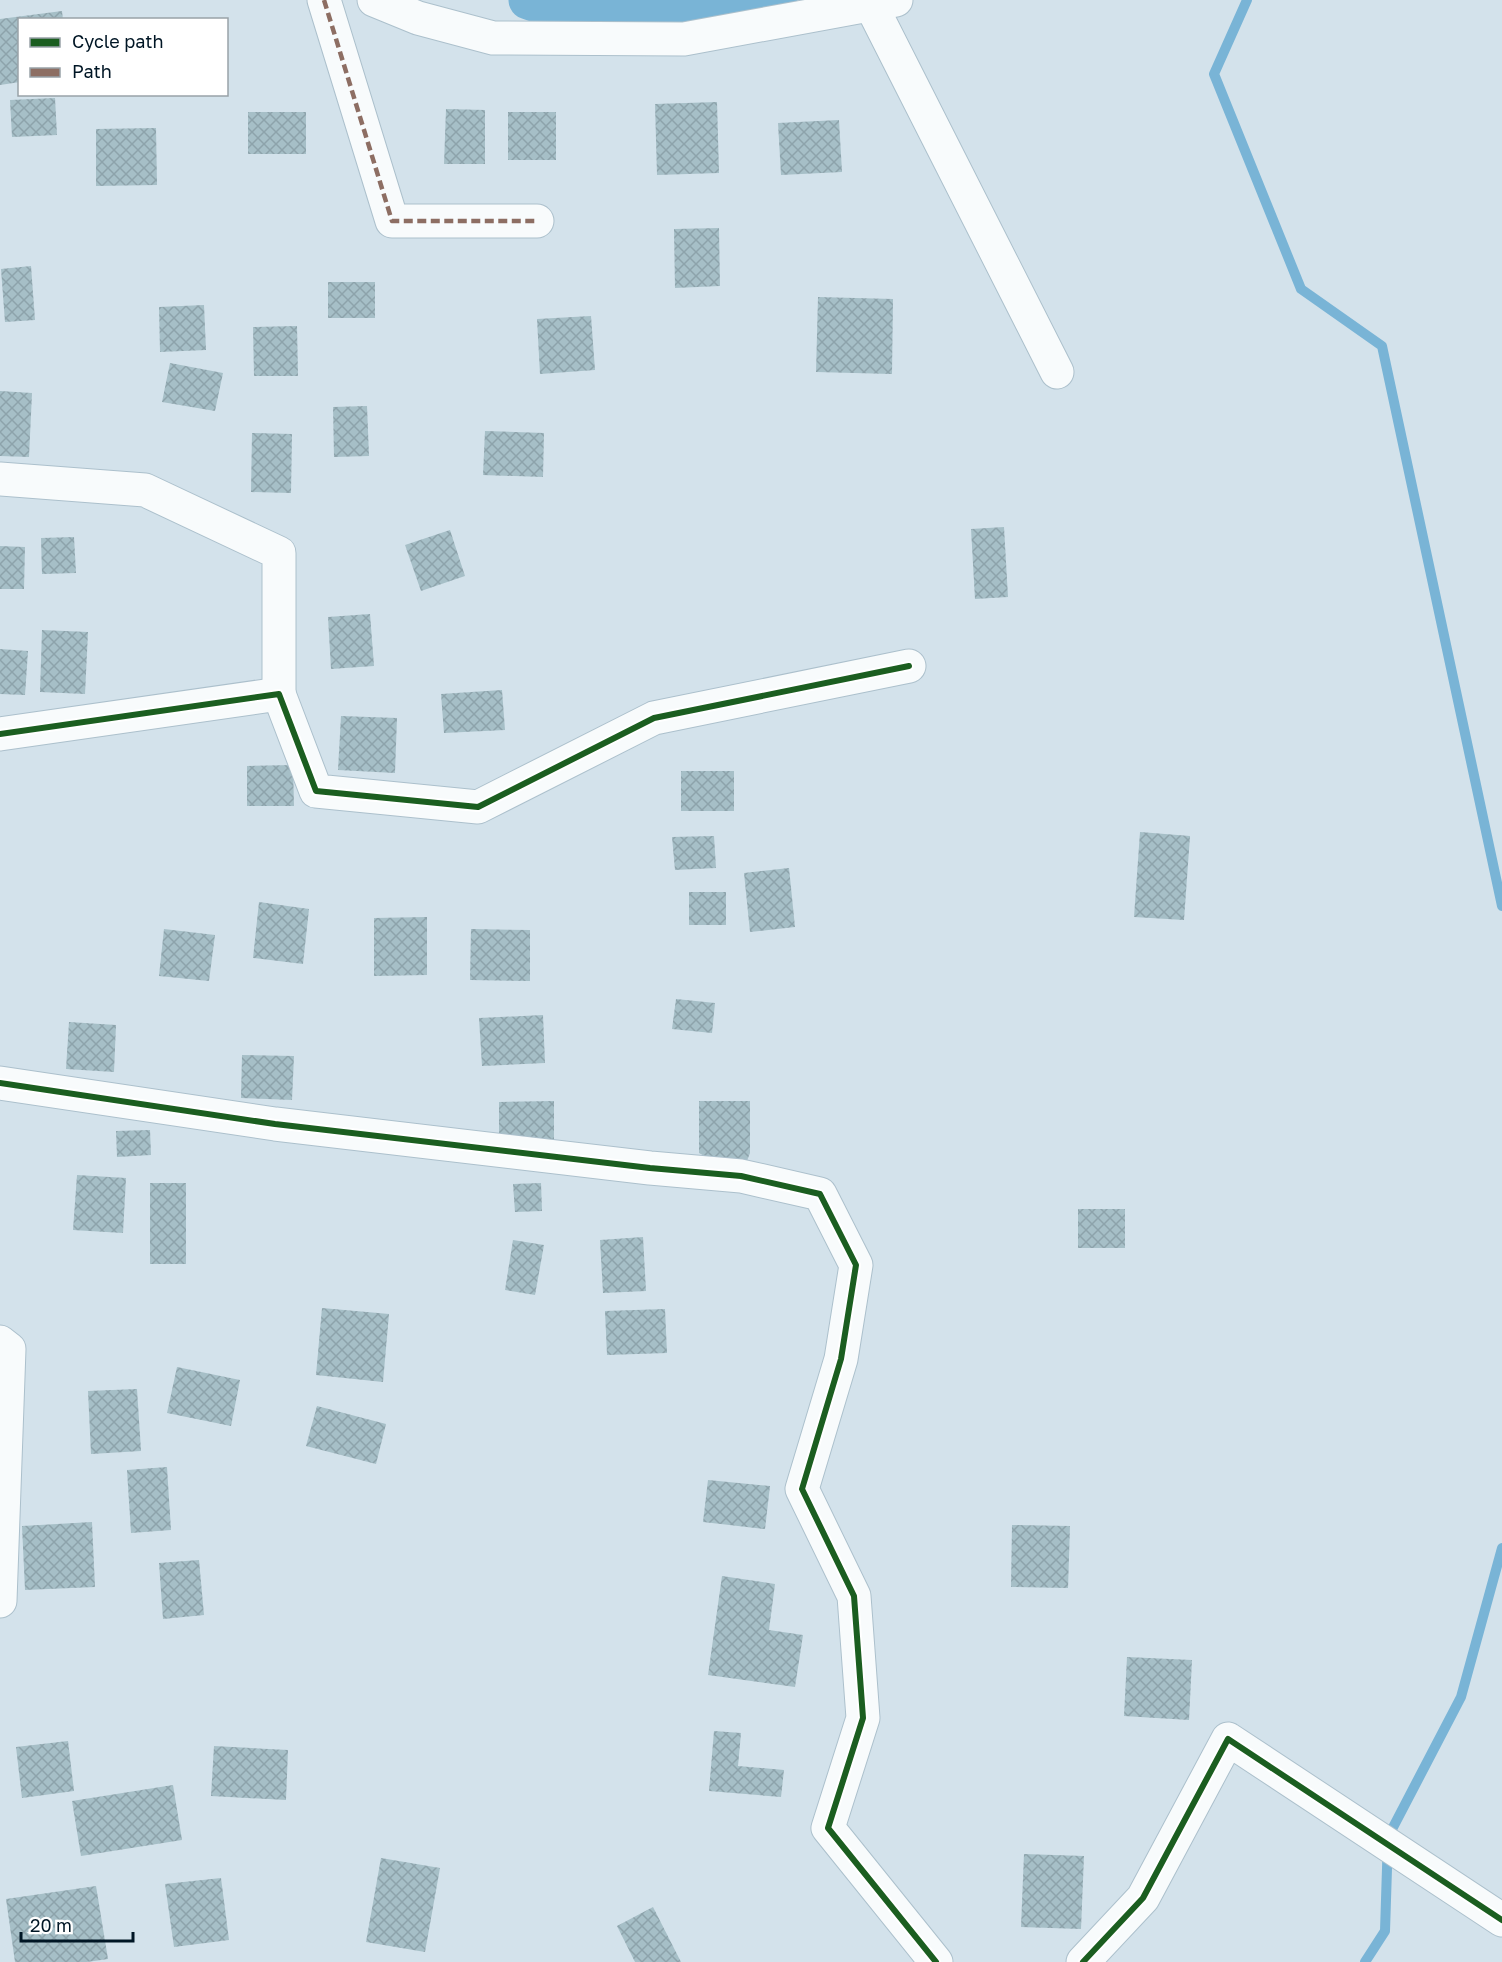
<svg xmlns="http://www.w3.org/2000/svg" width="1502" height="1962" viewBox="0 0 1502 1962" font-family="'Golos Text',sans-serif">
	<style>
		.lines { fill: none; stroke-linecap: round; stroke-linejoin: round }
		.stream { stroke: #79b4d6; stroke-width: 10 }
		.canal { stroke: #79b4d6; stroke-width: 39 }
		.building { fill: url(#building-cross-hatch) }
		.minor-casing { stroke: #acc0cc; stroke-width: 35 }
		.minor { stroke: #f8fbfc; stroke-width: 33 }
		.quiet { stroke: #8d6e63; stroke-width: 4.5; stroke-dasharray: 9 4.5; stroke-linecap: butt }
		.cycleway-casing { stroke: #fff; stroke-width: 10 }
		.cycleway { stroke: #1b5e20; stroke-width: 6 }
	</style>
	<defs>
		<pattern id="building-cross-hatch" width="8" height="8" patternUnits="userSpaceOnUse" patternTransform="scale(1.5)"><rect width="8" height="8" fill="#a6bfc7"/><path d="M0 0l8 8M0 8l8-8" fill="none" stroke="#8da3ab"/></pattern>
	</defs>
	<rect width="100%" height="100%" fill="#d3e2eb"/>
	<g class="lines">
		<g class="stream">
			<path d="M1247,0L1214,74L1301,289L1382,346L1502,906"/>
			<path d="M1365,1962L1385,1931L1388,1837L1461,1697L1502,1548"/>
		</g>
		<path class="canal" d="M528,0L575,17L738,12L778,0"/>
	</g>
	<g class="building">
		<path d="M62,11L63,20H20V82L0,85V19Z"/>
		<path d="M55,98L57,135L12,137L10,100Z"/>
		<path d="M717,102L719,173L657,175L655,104Z"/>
		<path d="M446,109L485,110V164H444Z"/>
		<rect x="248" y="112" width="58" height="42"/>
		<rect x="508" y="112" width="48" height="48"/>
		<path d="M839,120L842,172L781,175L778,123Z"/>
		<path d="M156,128L157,185L96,186V129Z"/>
		<path d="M719,228L720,286L675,288L674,229Z"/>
		<path d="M31,266L35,320L5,322L1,269Z"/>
		<rect x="328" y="282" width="47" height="36"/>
		<path d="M818,297L893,299L892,374L816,372Z"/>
		<path d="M204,305L206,350L160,352L159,307Z"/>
		<path d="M591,316L595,370L540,374L537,319Z"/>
		<path d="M297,326L298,376H254L253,327Z"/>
		<path d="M170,363L223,373L215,411L162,402Z"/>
		<path d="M0,391L32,393L29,457L0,456Z"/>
		<path d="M367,406L369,456L334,457L333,407Z"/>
		<path d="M485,431L544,433L543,477L483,475Z"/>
		<path d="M252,433L292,434L291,493L251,492Z"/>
		<path d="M1004,527L1008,597L975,599L971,529Z"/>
		<path d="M450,530L465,576L421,591L405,545Z"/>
		<path d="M74,537L76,573L42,574L41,538Z"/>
		<path d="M0,546L25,547L24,589H0Z"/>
		<path d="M370,614L374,666L331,669L328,617Z"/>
		<path d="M42,630L88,632L85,694L40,692Z"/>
		<path d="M0,649L28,651L25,695L0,694Z"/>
		<path d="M502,690L505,730L444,733L441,694Z"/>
		<path d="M341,716L397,718L395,773L338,770Z"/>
		<path d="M293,765L294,806H247V766Z"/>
		<rect x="681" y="771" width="53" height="40"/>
		<path d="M1140,832L1190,836L1184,920L1134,917Z"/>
		<path d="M714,836L716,868L675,870L672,837Z"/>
		<path d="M789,868L795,927L750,932L744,873Z"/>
		<rect x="689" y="892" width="37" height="33"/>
		<path d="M259,902L309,909L303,964L253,958Z"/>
		<path d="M427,917V975L374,976V918Z"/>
		<path d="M164,929L215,935L209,981L159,976Z"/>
		<path d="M471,929L530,930V981L470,980Z"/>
		<path d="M676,999L715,1003L712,1033L672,1029Z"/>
		<path d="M543,1015L545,1063L482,1066L479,1018Z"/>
		<path d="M69,1022L116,1025L114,1072L66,1069Z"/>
		<path d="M242,1055L294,1056L292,1100L241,1098Z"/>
		<path d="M554,1101V1147L499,1149V1102Z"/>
		<path d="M699,1101H750V1153L741,1176L699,1153Z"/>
		<path d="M150,1130L151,1155L117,1157L116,1131Z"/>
		<path d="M77,1175L126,1178L123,1233L73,1230Z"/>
		<rect x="150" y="1183" width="36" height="81"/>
		<path d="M541,1183L542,1211L515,1212L513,1184Z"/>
		<rect x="1078" y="1209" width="47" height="39"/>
		<path d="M643,1237L646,1291L603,1293L600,1240Z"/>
		<path d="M513,1240L544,1245L535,1295L505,1290Z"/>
		<path d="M322,1308L389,1314L383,1382L316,1375Z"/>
		<path d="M665,1309L667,1353L607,1355L605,1311Z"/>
		<path d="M177,1367L240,1380L231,1426L167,1413Z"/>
		<path d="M137,1389L141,1451L91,1454L88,1391Z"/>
		<path d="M317,1406L386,1424L376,1464L306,1446Z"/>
		<path d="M167,1467L171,1530L131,1533L127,1470Z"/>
		<path d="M708,1480L770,1486L765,1529L703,1522Z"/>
		<path d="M92,1522L95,1587L25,1590L22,1526Z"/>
		<path d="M1012,1525L1070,1526L1068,1588L1011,1587Z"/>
		<path d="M199,1560L204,1615L163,1619L159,1563Z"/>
		<path d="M722,1576L775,1584L769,1630L803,1635L795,1687L708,1675Z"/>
		<path d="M1127,1657L1192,1660L1189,1720L1124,1716Z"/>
		<path d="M714,1731L741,1733L738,1766L784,1770L781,1797L709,1791Z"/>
		<path d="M68,1741L74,1791L22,1798L16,1747Z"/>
		<path d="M214,1746L288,1750L286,1800L211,1796Z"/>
		<path d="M173,1785L182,1840L81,1856L72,1801Z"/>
		<path d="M1024,1854L1084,1856L1081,1929L1021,1927Z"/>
		<path d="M381,1858L440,1868L425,1952L366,1942Z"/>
		<path d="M221,1878L229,1940L174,1947L165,1884Z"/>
		<path d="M96,1886L108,1959L87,1962H15L6,1899Z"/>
		<path d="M653,1907L681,1962H635L617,1926Z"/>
	</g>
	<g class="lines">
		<g class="minor-casing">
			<g id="minor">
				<path d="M324,0L392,221H537"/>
				<path d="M374,0L418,18L493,38L684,39L896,0"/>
				<path d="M871,5L1057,372"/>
				<path d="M0,479L145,490L279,553V694"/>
				<path d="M0,734L279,694L316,791L478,807L654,718L909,666"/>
				<path d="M0,1083L275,1124L650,1168L741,1176L820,1194L856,1265L841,1359L802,1489L854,1596L863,1718L828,1828L936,1962"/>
				<path d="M0,1342L9,1349L0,1601"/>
				<path d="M1083,1962L1143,1898L1228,1739L1502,1920"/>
			</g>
		</g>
		<use href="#minor" class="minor"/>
		<path class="quiet" d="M324,0L392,221H537"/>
		<g class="cycleway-casing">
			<g id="cycleway">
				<path d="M0,734L279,694L316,791L478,807L654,718L909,666"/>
				<path d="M0,1083L275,1124L650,1168L741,1176L820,1194L856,1265L841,1359L802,1489L854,1596L863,1718L828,1828L936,1962"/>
				<path d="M1083,1962L1143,1898L1228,1739L1502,1920"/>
			</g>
		</g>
		<use href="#cycleway" class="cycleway"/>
	</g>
	<rect x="18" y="18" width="210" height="78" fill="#ffffff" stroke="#99a2a8" stroke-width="1.5"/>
	<rect x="30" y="38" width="30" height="9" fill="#1b5e20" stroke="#99a2a8" stroke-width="1.5"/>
	<text x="72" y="48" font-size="18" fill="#001625">Cycle path</text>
	<rect x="30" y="68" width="30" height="9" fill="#8d6e63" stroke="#99a2a8" stroke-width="1.5"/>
	<text x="72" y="78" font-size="18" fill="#001625">Path</text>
	<path d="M21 1932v9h112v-9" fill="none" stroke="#001625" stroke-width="3"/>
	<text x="30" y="1932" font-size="18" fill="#001625" stroke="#ffffff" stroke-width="4.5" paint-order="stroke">20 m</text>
</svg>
